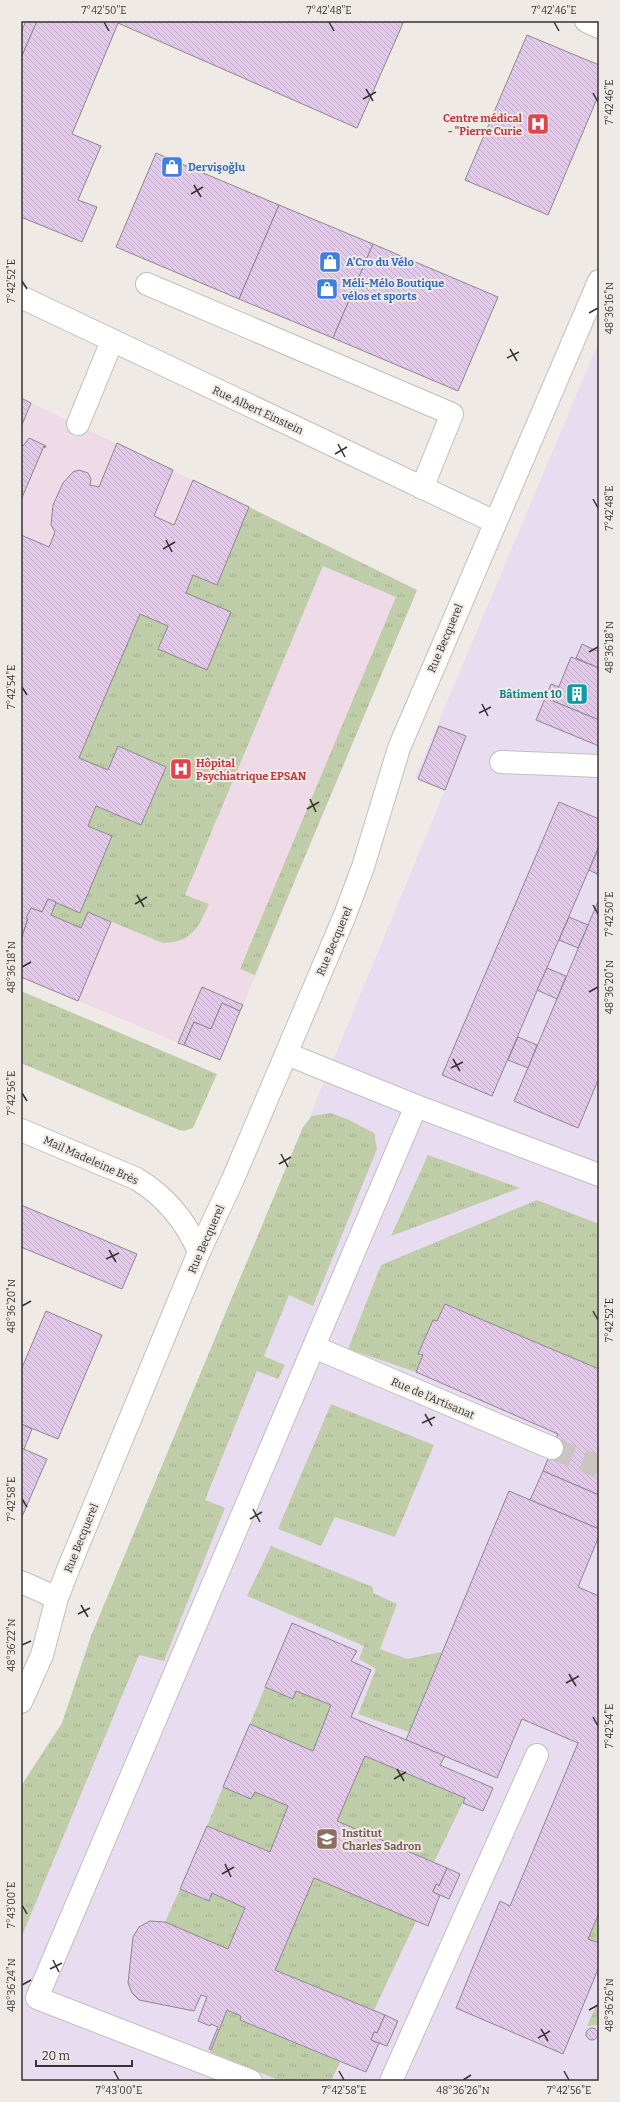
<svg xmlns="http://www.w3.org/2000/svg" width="620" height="2102" viewBox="0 0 620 2102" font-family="Bitter,serif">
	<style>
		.education { fill: #e8dcf0 }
		.medical { fill: #efdae7 }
		.grass { fill: url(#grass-tufts) }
		.building { fill: url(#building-back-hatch); stroke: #8c888d }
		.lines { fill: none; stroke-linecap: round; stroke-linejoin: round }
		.minor-tunnel { stroke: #cac5c1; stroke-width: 22; stroke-dasharray: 22 11; stroke-linecap: butt }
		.minor-casing { stroke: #c3bfba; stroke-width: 24 }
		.minor { stroke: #fff; stroke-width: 22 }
		.ticks { fill: none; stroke: #353332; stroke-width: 1.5 }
		.labels { text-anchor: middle; stroke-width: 4; stroke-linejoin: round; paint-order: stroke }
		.health-label { font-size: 11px; font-weight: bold; fill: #be3a42; stroke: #efeae5; text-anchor: end }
		.shop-label { font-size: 11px; font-weight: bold; fill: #366cbe; stroke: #efeae5; text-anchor: start }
		.street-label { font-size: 11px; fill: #353332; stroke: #efeae5 }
		.culture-label { font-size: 11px; font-weight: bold; fill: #0d838f; stroke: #efeae5; text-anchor: end }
		.education-label { font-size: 11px; font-weight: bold; fill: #785e54; stroke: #efeae5; text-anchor: start }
		.neatline { fill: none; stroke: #353332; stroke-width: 1.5 }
		.ticks-label { font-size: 10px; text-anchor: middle; fill: #353332 }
	</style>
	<defs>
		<pattern id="grass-tufts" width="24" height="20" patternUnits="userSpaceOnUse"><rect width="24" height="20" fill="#c0cda9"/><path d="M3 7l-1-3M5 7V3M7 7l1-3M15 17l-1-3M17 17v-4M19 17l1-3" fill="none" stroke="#a6b092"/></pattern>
		<pattern id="building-back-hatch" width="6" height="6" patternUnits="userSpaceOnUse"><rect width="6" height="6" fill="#e2c9e9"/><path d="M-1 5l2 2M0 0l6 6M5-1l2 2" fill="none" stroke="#c2adc8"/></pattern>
	</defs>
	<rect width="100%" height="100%" fill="#efeae5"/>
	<path class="education" d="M599,341V2081H21V1795L68,1728L115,1587L445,790L415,778Z"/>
	<path class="medical" d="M21,398L249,507L417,590L220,1060L21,977Z"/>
	<g class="grass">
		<path d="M249,507L417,590L255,975L240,969L396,597L323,566L185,895L209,904L200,923L193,932L184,939L174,942L163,943L88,912L81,928L51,915L56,902L80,912L112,836L88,826L96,806L141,825L166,767L118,746L108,770L79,758L140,614L186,593L193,575L217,585Z"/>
		<path d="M21,991L217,1074L193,1128L184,1131L179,1130L21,1063Z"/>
		<path d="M331,1113L347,1119L374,1133L377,1149L313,1306L289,1295L264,1356L285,1365L278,1379L257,1371L205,1500L225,1508L164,1661L139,1655L21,1938V1786L62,1723L91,1636L303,1127L312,1116Z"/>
		<path d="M428,1155L520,1188L391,1236Z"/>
		<path d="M537,1200L599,1224V1369L445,1304L437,1321L433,1320L419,1353L423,1355L416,1372L348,1349L381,1265Z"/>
		<path d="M331,1404L434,1445L395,1537L335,1517L321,1546L278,1529Z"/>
		<path d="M271,1546L373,1587V1593L397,1604L380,1649L407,1659L442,1652L409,1732L358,1714L376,1669L359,1659L364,1646L247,1596Z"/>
		<path d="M265,1687L293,1699L296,1691L331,1705L313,1751L250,1724Z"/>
		<path d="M365,1756L465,1798L434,1862L337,1821Z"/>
		<path d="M223,1787L251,1799L255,1792L288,1806L270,1852L207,1826Z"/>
		<path d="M314,1878L416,1921L374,2010L275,1970Z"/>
		<path d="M180,1889L208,1901L212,1893L245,1908L228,1949L165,1922Z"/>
		<path d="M599,1913V1943L588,1939Z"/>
		<path d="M599,2000V2025L587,2026Z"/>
		<path d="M227,2010L241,2016L240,2020L340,2062L331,2081H281L210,2052Z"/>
	</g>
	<g class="building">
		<path d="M26,21H37L21,58V32Z"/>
		<path d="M37,21H119L72,134L101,146L78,200L97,207L82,242L21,217V58Z"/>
		<path d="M119,21H404L357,128L118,23Z"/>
		<path d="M527,35L599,65V94L548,215L465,180Z"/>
		<path d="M156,153L279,205L239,299L116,247Z"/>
		<path d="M279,205L373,244L333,338L239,299Z"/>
		<path d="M373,244L498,297L458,391L333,338Z"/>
		<path d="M21,398L31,403L21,427Z"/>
		<path d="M29,438L46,446L45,448L44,446L21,500V444L23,446Z"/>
		<path d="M117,443L173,470L154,516L174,525L193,480L249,507L217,585L193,575L186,593L231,612L207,670L158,649L168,626L140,614L79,758L108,770L118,746L166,767L141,825L96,806L88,826L112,836L80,913L48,899L42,912L31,908L21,940V535L49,547L55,532L51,525L53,505L63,483L73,472L79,470L88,473L91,479L90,485L99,487Z"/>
		<path d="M582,644L599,652V668L576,658Z"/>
		<path d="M571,657L599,668V720L553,701Z"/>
		<path d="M551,684L559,687L553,701L599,720V746L536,720Z"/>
		<path d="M439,726L466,736L445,790L418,779Z"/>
		<path d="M559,802L599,819V846L492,1096L442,1075Z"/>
		<path d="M599,847V875L589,870Z"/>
		<path d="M48,899L56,902L51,915L81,928L88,912L111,922L78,1001L21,977V940L28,919L26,918L31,908L42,912Z"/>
		<path d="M599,899V1078L578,1128L514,1101Z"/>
		<path d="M569,917L588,925L578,948L559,940Z"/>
		<path d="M547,968L566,976L557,999L537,990Z"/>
		<path d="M202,987L243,1005L240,1011L222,1003L211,1029L194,1022L184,1045L178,1043Z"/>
		<path d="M222,1003L240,1011L220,1060L184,1045L194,1022L211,1029Z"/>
		<path d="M518,1037L537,1045L528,1068L508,1060Z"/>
		<path d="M21,1205L137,1254L122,1289L21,1247Z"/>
		<path d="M445,1304L599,1369V1495L543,1471L558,1434L416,1372L423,1355L418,1354L433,1320L437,1321Z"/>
		<path d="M46,1311L102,1335L58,1439L21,1424V1370Z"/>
		<path d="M21,1424L32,1429L24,1449L21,1448Z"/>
		<path d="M21,1448L47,1459L21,1519Z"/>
		<path d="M543,1471L599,1495V1529L530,1500Z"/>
		<path d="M509,1491L599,1529V1536L578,1587L599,1596V1913L588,1939L599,1943V1967L563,2054L456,2008L500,1901L510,1906L578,1743L522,1719L497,1778L406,1740Z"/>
		<path d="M292,1623L357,1651L351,1661L371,1670L351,1717L445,1756L440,1765L493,1788L483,1811L463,1803L465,1798L365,1756L337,1821L447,1868L439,1886L436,1884L433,1892L440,1895L428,1926L314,1878L275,1970L385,2015L377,2033L374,2032L371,2040L379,2043L366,2072L240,2020L241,2016L227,2010L211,2050L209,2049L218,2027L211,2024L210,2026L198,2021L207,1997L201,1995L194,2011L139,2000L132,1993L128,1983L133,1937L139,1927L150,1921L165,1922L228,1949L245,1908L212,1893L209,1901L180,1889L207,1826L270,1852L288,1806L255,1792L251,1799L223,1787L250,1724L313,1751L331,1705L296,1691L293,1699L265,1687Z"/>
		<path d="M447,1868L460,1874L449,1899L433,1892L436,1884L439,1886Z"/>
		<path d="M385,2015L398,2021L387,2046L371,2040L374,2032L377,2033Z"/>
		<circle cx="592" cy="2034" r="6"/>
	</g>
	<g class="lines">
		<path class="minor-tunnel" d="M552,1448L599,1467"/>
		<g class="minor-casing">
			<g id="minor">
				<path d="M586,21L599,27"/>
				<path d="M147,284L452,414L422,488"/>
				<path d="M21,297L495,522"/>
				<path d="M78,424L112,341"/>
				<path d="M501,762L599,766"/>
				<path d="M416,1106L599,1175"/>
				<path d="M21,1130L137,1179C166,1197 186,1221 199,1252"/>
				<path d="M314,1347L552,1448"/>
				<path d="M21,1582L57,1598"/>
				<path d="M21,1702L42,1655L57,1598L69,1567L199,1252L233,1179L345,915L363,867L399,748L599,281"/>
				<path d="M251,2081L37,1998L416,1106L287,1054"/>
				<path d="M391,2081L537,1755"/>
			</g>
		</g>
		<use href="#minor" class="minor"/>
	</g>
	<path class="ticks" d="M104,22L109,31M329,22L334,31M554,22L559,31M366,89L373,101M593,93L598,102M363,99L376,92M194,185L201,197M191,194L203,187M22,281L27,289M589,313L598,308M510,349L517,361M507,358L519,352M338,444L345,457M335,454L347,447M593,499L598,508M166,540L172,552M163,549L175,542M589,652L598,647M22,687L27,695M482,704L488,716M479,713L491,707M310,799L316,812M307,809L319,802M137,895L144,907M135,904L147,897M593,905L598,914M22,967L31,962M589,992L598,987M453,1059L460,1071M451,1068L463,1062M22,1093L27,1101M281,1154L288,1167M279,1164L291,1157M109,1250L116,1262M106,1259L119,1253M22,1306L31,1301M593,1311L598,1320M425,1414L432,1426M422,1423L435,1417M22,1499L27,1507M253,1509L260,1522M250,1519L262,1512M81,1605L88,1617M78,1614L90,1608M22,1645L31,1641M569,1674L576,1686M566,1683L579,1676M593,1717L598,1726M397,1769L404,1781M394,1779L406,1772M225,1864L231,1877M222,1874L234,1867M22,1905L27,1914M53,1960L59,1972M50,1969L62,1963M22,1985L31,1980M589,2010L598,2005M541,2029L548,2041M538,2038L550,2031M114,2071L119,2080M339,2071L344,2080M564,2071L569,2080M463,2080L471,2075"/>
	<defs>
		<g id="hospital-square" transform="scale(1.15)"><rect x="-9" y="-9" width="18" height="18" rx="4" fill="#e0444e" stroke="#efeae5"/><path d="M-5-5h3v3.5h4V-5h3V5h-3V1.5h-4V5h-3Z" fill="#fff"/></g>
		<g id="shop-square" transform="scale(1.15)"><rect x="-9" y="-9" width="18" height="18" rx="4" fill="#3f7fe0" stroke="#efeae5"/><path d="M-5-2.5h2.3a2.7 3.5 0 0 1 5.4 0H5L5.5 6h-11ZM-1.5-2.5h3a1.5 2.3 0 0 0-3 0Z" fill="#fff"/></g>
		<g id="building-square" transform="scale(1.15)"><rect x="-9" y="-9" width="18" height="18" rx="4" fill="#0f9aa8" stroke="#efeae5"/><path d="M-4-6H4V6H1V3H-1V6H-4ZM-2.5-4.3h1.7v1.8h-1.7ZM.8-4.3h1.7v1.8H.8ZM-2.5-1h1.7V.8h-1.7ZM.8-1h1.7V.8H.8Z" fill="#fff"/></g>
		<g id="university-square" transform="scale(1.15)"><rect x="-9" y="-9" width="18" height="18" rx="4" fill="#8d6e63" stroke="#efeae5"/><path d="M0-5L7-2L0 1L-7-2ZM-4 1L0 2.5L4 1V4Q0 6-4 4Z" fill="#fff"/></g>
	</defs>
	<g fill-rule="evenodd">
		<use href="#hospital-square" x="538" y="124"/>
		<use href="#shop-square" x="172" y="167"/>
		<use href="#shop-square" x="330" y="262"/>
		<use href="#shop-square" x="327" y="289"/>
		<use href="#building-square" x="577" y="694"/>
		<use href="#hospital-square" x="181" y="769"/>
		<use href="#university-square" x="327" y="1839"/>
	</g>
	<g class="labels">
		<g class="health-label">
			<text x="522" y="122">Centre médical<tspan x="522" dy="13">- "Pierre Curie</tspan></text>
			<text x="196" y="767" text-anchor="start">Hôpital<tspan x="196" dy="13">Psychiatrique EPSAN</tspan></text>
		</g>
		<g class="shop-label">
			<text x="188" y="171">Dervişoğlu</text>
			<text x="346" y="266">A'Cro du Vélo</text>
			<text x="342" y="287">Méli-Mélo Boutique<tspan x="342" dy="13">vélos et sports</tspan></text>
		</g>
		<g class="street-label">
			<text transform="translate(258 410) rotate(25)" y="4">Rue Albert Einstein</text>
			<text transform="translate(445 638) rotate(-67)" y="4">Rue Becquerel</text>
			<text transform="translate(334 941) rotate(-67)" y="4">Rue Becquerel</text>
			<text transform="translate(91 1160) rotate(24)" y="4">Mail Madeleine Brès</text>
			<text transform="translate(206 1239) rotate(-66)" y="4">Rue Becquerel</text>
			<text transform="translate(433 1398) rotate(23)" y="4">Rue de l'Artisanat</text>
			<text transform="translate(81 1538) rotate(-68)" y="4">Rue Becquerel</text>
		</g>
		<g class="culture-label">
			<text x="562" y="698">Bâtiment 10</text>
		</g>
		<g class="education-label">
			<text x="342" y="1837">Institut<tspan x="342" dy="13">Charles Sadron</tspan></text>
		</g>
	</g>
	<rect width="620" height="2102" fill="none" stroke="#efeae5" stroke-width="44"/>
	<path d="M36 2060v6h96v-6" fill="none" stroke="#353332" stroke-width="2"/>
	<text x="42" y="2060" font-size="12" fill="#353332" stroke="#efeae5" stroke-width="3" paint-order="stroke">20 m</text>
	<rect x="22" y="22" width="576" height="2058" class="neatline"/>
	<g class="ticks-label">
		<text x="104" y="14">7°42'50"E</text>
		<text x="329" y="14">7°42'48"E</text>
		<text x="554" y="14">7°42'46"E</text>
		<text transform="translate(609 102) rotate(-90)" y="4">7°42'46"E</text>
		<text transform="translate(11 281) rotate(-90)" y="4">7°42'52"E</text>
		<text transform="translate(609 308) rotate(-90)" y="4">48°36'16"N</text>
		<text transform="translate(609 508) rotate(-90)" y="4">7°42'48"E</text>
		<text transform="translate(609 647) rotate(-90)" y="4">48°36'18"N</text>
		<text transform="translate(11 687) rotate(-90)" y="4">7°42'54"E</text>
		<text transform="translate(609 914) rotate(-90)" y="4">7°42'50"E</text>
		<text transform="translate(11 967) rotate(-90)" y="4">48°36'18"N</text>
		<text transform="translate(609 987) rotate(-90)" y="4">48°36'20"N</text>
		<text transform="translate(11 1093) rotate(-90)" y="4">7°42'56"E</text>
		<text transform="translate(11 1306) rotate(-90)" y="4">48°36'20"N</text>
		<text transform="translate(609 1320) rotate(-90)" y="4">7°42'52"E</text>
		<text transform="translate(11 1499) rotate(-90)" y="4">7°42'58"E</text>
		<text transform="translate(11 1645) rotate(-90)" y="4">48°36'22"N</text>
		<text transform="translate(609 1726) rotate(-90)" y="4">7°42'54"E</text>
		<text transform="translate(11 1905) rotate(-90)" y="4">7°43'00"E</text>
		<text transform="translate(11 1985) rotate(-90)" y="4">48°36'24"N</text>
		<text transform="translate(609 2005) rotate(-90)" y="4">48°36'26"N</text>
		<text x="119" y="2094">7°43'00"E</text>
		<text x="344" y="2094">7°42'58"E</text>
		<text x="463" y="2094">48°36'26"N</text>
		<text x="569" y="2094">7°42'56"E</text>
	</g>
</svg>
